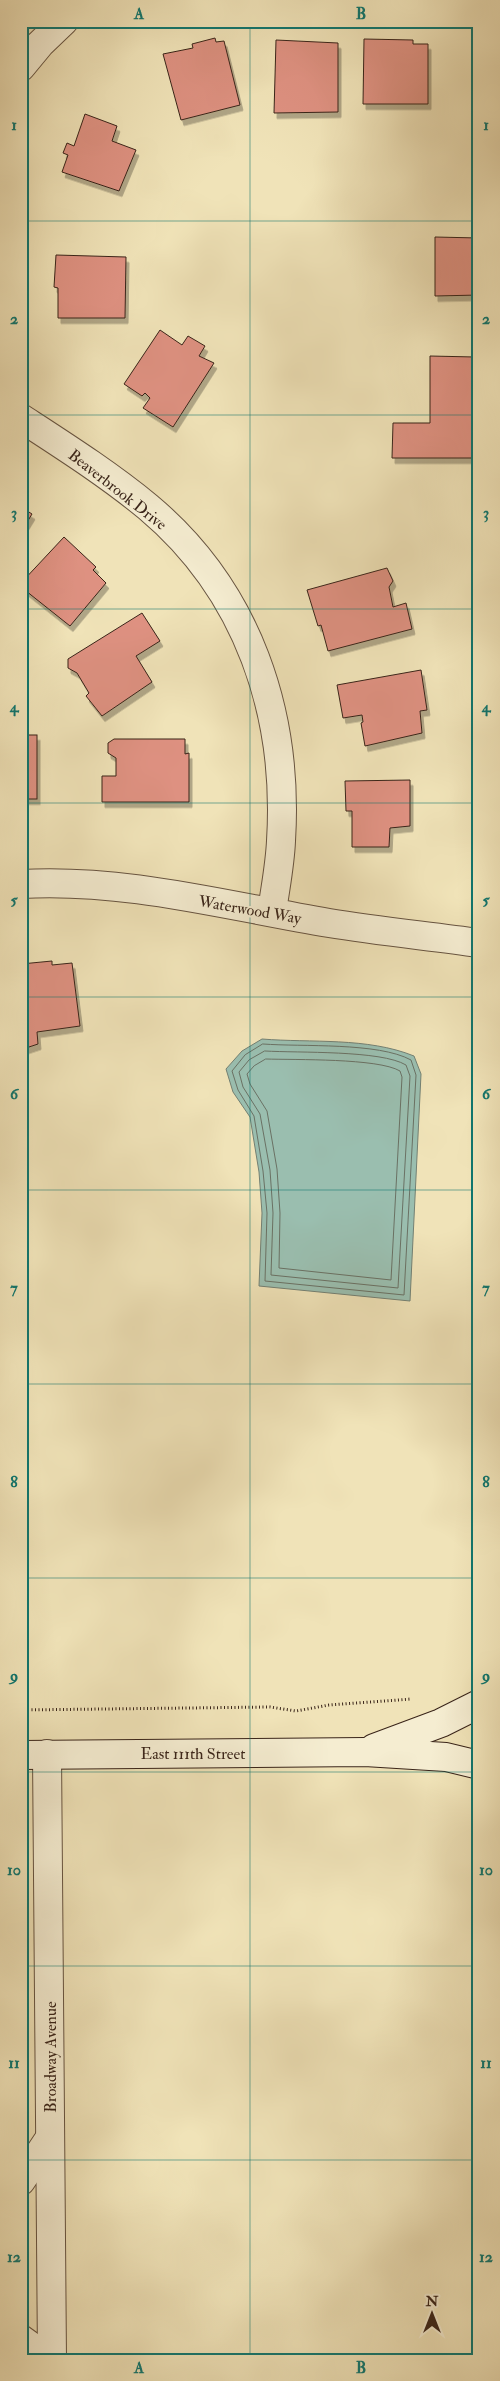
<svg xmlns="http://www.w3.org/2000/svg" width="500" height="2381" viewBox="0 0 500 2381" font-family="'IM FELL Double Pica',serif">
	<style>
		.water { fill: #9abeaf; stroke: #738073 }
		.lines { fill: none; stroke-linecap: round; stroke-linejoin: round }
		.shore { stroke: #6a7164; stroke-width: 1 }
		.building { fill: #de9181; stroke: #392419; filter: url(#shadow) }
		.minor-casing { stroke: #675441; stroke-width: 30 }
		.secondary-casing { stroke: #392419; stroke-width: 30 }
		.path { stroke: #392419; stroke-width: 3; stroke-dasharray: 1 2.5; stroke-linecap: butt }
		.minor { stroke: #f5edd1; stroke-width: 28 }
		.secondary { stroke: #f5edd1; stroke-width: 28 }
		.grid { fill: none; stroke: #0f766e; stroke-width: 1; stroke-opacity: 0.55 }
		.labels { text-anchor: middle; stroke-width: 4.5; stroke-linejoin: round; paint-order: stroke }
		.street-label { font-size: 16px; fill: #392419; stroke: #f5edd1 }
		.neatline { fill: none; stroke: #0f766e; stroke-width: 2 }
		.grid-label { font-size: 16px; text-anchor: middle; font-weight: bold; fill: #0f766e }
	</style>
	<defs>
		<filter id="shadow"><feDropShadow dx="3" dy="5.5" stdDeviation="0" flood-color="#0004"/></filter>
	</defs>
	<rect width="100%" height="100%" fill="#f0e3b8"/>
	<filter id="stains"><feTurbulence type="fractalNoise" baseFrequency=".004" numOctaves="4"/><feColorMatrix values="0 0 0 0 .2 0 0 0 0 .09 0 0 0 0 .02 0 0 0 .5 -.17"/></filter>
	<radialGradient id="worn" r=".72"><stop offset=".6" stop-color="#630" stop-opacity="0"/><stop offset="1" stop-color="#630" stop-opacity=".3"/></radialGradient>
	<path class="water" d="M262,1039C311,1043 367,1037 414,1056L421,1074L410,1301L259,1286L262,1213L259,1172L250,1117L233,1092L226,1069L242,1051Z"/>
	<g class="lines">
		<g class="shore">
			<path d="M263,1044C302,1047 378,1042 411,1060L416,1075L404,1295L265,1281L267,1213L263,1171L254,1116L238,1090L232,1071L245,1055Z"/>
			<path d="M265,1051C298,1053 381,1050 406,1065L410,1076L398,1288L271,1275L273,1213L270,1170L260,1114L243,1087L239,1072L249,1060Z"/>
			<path d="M266,1059C295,1060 378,1058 400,1071L402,1077L391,1280L279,1268L280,1213L277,1169L267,1111L250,1084L247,1074L254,1066Z"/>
		</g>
	</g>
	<g class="building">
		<path d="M215,38L216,42L224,41L240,105L181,120L163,54L193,48L192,44Z"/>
		<path d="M364,39L413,40V44H428V104H363Z"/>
		<path d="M276,40L338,43V112L274,113Z"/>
		<path d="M85,114L117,126L112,141L136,150L119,191L62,172L68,155L63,153L67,143L74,146Z"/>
		<path d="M435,237L479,238V295L435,296Z"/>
		<path d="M56,255L126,257L125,318H58V288L54,287Z"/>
		<path d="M160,330L182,345L188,336L205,346L199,356L214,363L173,427L143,408L150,398L145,393L142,396L124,384Z"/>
		<path d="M430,356L475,357L477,458H392L393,423H430Z"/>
		<path d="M21,507L32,514L21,532Z"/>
		<path d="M64,537L96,567L93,570L106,583L70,626L21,587V583Z"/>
		<path d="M387,568L393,581L389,587L393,607L406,603L412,629L328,651L321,625L318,626L307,590Z"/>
		<path d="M142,613L160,641L136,656L152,682L102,716L86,696L89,693L77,673L68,668V659Z"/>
		<path d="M421,670L427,710L420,711L422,733L365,746L361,723L363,722L362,715L343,718L337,685Z"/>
		<rect x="21" y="735" width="16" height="64"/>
		<path d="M114,739H185V754L189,753V802H102V776H116V758L108,753V743Z"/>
		<path d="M410,780V826L390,828L389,847H352V811H346L345,781Z"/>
		<path d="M52,961V965L72,963L80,1026L37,1032L38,1044L23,1049L21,964Z"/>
	</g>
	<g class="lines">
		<g class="minor-casing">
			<g id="minor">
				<path d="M21,67L40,44L64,21"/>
				<path d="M21,418C64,446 108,474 148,507C248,591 289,713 281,841C280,865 275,889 272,912"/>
				<path d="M21,884C125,878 227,906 329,923C378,931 429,936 479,943"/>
				<path d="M47,1754L52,2360"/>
				<path d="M21,2181L49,2139"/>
				<path d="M21,2339L50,2360"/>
			</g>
		</g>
		<g class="secondary-casing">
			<g id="secondary">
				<path d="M374,1748L441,1723L479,1704"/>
				<path d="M21,1755L365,1752L446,1757L479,1765"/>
			</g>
		</g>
		<path class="path" d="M21,1710L270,1707L296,1711L329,1705L411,1699"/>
		<use href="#minor" class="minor"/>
		<use href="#secondary" class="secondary"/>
	</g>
	<path class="grid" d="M250,21V2360M21,221H479M21,415H479M21,609H479M21,803H479M21,997H479M21,1190H479M21,1384H479M21,1578H479M21,1772H479M21,1966H479M21,2160H479"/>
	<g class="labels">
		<g class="street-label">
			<text transform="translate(118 489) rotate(38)" y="6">Beaverbrook Drive</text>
			<text transform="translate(250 909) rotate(10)" y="6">Waterwood Way</text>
			<text x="193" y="1759">East 111th Street</text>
			<text transform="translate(50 2057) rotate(-90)" y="6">Broadway Avenue</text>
		</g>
	</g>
	<rect width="500" height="2381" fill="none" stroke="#f0e3b8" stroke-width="55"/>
	<g transform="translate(432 2314)" stroke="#f5edd1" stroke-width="4" paint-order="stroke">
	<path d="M0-4L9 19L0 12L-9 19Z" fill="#392419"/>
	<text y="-8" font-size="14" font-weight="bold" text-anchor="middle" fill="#392419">N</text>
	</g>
	<rect x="28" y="28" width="444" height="2326" class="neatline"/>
	<g class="grid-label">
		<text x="139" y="19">A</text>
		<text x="361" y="19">B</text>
		<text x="14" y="130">1</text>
		<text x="486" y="130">1</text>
		<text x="14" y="324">2</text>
		<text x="486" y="324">2</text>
		<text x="14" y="518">3</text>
		<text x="486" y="518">3</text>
		<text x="14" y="712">4</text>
		<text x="486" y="712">4</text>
		<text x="14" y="905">5</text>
		<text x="486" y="905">5</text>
		<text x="14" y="1099">6</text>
		<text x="486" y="1099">6</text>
		<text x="14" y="1293">7</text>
		<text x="486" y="1293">7</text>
		<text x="14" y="1487">8</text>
		<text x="486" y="1487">8</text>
		<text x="14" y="1681">9</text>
		<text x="486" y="1681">9</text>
		<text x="14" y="1875">10</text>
		<text x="486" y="1875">10</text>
		<text x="14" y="2068">11</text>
		<text x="486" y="2068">11</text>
		<text x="14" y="2262">12</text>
		<text x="486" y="2262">12</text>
		<text x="139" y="2373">A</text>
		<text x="361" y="2373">B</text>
	</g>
	<rect width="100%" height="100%" filter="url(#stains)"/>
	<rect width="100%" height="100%" fill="url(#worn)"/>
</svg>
